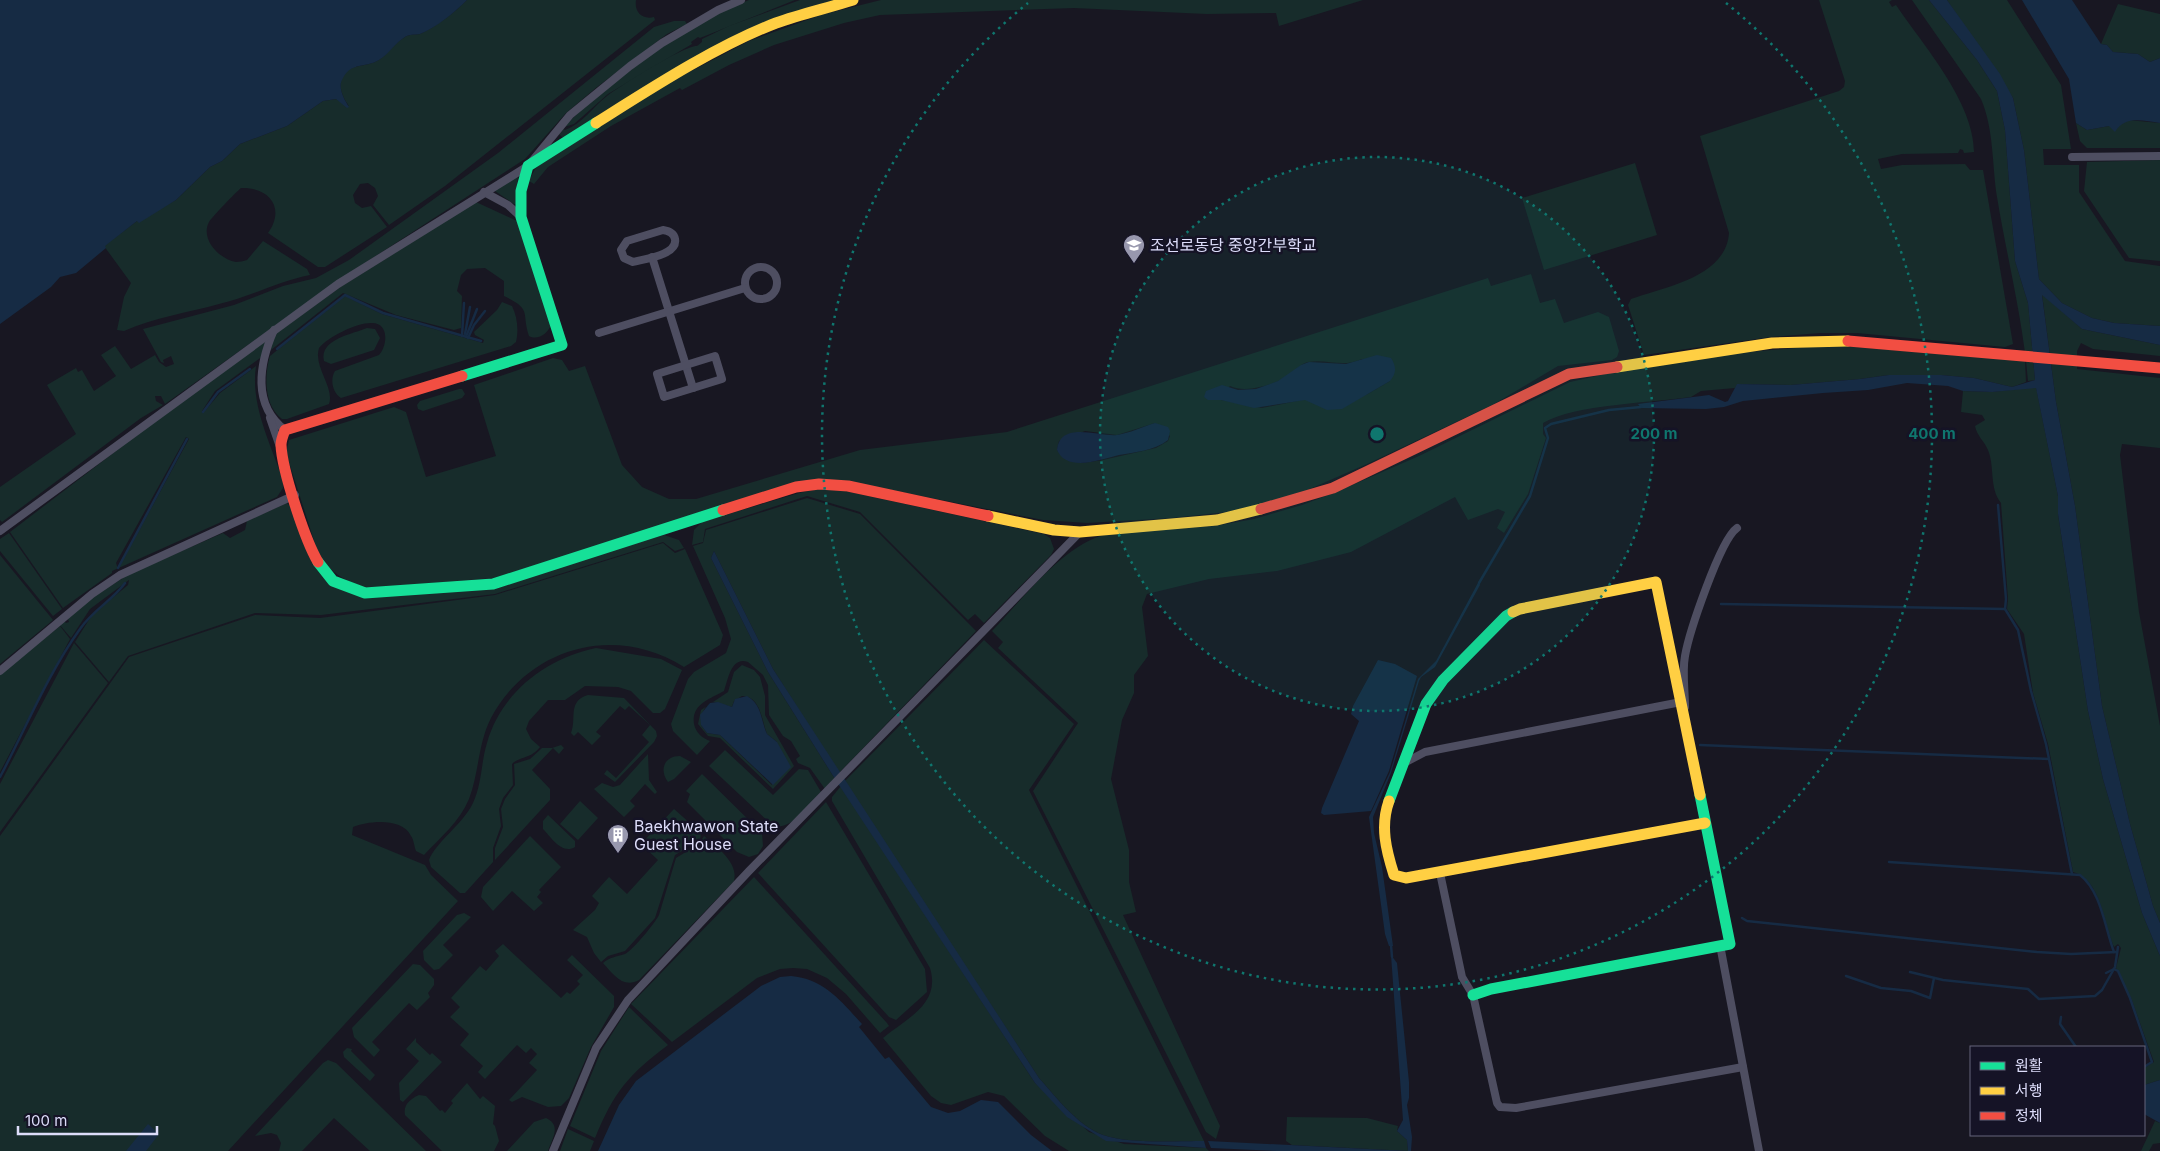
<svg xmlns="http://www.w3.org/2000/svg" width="2160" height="1151" viewBox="0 0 2160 1151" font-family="Inter,'Noto Sans KR',sans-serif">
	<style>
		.green { fill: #172c2b; fill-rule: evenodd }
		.water { fill: #162b44 }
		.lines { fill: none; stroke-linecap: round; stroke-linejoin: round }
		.stream { stroke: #162b44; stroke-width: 2.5 }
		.street { stroke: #4e4e61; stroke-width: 8 }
		.fast { stroke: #16e098; stroke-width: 11 }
		.slow { stroke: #ffcf43; stroke-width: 11 }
		.jam { stroke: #f24e42; stroke-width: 11 }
		.ring { fill: none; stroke: #0f766e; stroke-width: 2.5; stroke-dasharray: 2.5 5 }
		.labels { text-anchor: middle; stroke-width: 5; stroke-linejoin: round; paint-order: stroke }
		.poi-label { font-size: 16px; fill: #ddddfa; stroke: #151326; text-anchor: start }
		.centre { fill: #0f766e; stroke: #151326; stroke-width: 2.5 }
		.ring-label { font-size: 15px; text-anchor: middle; font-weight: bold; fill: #0f766e; stroke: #151326; stroke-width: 5; stroke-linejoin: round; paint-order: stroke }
	</style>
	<rect width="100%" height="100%" fill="#181722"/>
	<g class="green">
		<path d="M467,0H636C634,12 642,20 654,17L655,20L445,186L389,225L373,205L378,196L375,188L368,183L360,184L353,195L355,203L362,208L371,206L387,227L325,267H318L268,233C286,208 269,187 241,188C237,191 211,218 209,222C200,239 219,259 236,262C239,262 244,261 247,260L263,241L307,269L310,275C279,281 250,297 219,304C187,313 155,317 124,331L117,330L124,297L131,283L104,246L137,221L176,200L210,167L222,161L240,144L287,126L323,101L336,99L349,106C344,99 339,90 341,81C344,65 361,67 372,63C386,59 392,44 405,37C409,34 415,35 420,34C436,27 455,12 467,0Z"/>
		<path d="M749,0H795L700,38L698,37L691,42L692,44L608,94L574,124L564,127C613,76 684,25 749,0Z"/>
		<path d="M800,0H849L809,11L644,89L597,116L567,137H562L559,134L563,129L565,130C582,124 593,107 607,96C620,86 685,45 697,46L702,42V39L729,26Z"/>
		<path d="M881,0H1363L1279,26L1276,13L1207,14L1074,8L880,15L844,23L774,45L729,65L682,90L680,88L611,126L548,167L534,184L529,181L535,169L544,161L645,95L749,41L821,15Z"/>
		<path d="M1819,0H1892L1889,2L1892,7L1896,5C1923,45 1974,102 1974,152L1964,153L1963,150L1960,149L1958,153L1902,154L1878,159L1881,169L1902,165L1965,164L1970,170H1983L2013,344L2005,347L1857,333H1820L1771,337L1644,355L1628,305L1631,299C1665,287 1726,277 1729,233L1700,136L1839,91L1844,87L1845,81Z"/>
		<path d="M1912,0H1929L1977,60L1997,91L2005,130L2015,261L2028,303L2035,380L2028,381C2023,319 2007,258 1997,197C1992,165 1994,129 1981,99Z"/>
		<path d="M1947,0H2007L2061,85L2071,149H2043L2044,165H2079V192L2125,261L2160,266V326L2114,323L2092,318L2062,303L2039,279L2024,150L2013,98Z"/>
		<path d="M2118,4L2160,14V58L2150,62L2138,54L2113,52L2107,45L2101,44Z"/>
		<path d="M674,21H685L687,24L667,34L597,87L566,113L525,159L348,274L165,404L161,396H155L156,401L163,405L141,418L2,522L0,520V487L76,434L47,385L76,368L78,372L82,370L94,391L116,376L101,355L115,346L131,369L155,355L159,362L166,367L174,364L171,356L163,360L164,363L161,362L143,329L234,305L283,286L316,278L349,260L498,153L654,27Z"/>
		<path d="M2128,120L2160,123V148H2087L2080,141L2076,123L2087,130L2120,124Z"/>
		<path d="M2160,160V261L2129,258L2084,191L2087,162Z"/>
		<path d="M1635,163L1657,235L1544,270L1522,198Z"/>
		<path d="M518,175L516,204H514L495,191Z"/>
		<path d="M476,202L517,221L551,325C548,333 538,341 529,336C521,312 533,310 504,296V281L485,268L467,269L461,275L457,291L462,296L461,328L454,330L396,315L343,293L271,350L215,391L202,411L204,412L220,393L256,366C250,404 271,445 283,480V488L277,497L112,571V573L63,608L10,532L167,412L342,286ZM186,437L189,439L118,569L116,563Z"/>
		<path d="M1531,274L1540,303L1555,299L1564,323L1598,312L1609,317L1619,351L1617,357L1612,360L1558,366L1494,404L1367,464L1305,491L1257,506L1226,512L1171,518L1087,523L1043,520L850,482L819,479L494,578L370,588C347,583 331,574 318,553L286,453L289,440L394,407L406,412L426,477L496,456L474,385L553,358L562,360L569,371L585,366L622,465L642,487L669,499H696L860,450L1007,432L1488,278L1491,286ZM1362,359L1390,381L1366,395L1302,400L1262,408L1221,400H1213L1230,386C1247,394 1278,384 1292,373C1298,368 1301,364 1308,362C1329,359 1342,368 1362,359ZM1155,423L1170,436L1168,441L1156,448L1103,460L1082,463L1064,458L1057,450L1059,441L1085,431L1117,435Z"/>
		<path d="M2042,294L2082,329L2160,345V356L2093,349L2081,343L2077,351V369L2160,378V448L2122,444L2120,455L2139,612L2160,726V923L2153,906L2130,824L2102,706L2075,506L2056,402Z"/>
		<path d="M345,296L382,314L483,343L484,340L475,335L474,332L497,310L502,302L512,306C517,316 519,330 516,342L511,346L341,398C332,392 330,379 335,371L379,355C388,345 389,322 371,323C356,323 328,337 319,348C313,367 335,388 329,404L287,419H282C264,406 264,375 270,356Z"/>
		<path d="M367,328L375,329L380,338L374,350L331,364L324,361C319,339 353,334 367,328Z"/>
		<path d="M1830,345L2025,361L2026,382L2012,387L1974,378L1941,375H1889L1860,379L1791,385L1738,384L1735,388L1701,391L1691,397C1652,403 1575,404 1543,423V434L1546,438L1528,494L1504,533L1497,528L1505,512L1498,509L1468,520L1455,497L1351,552L1277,571L1209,579L1147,594L1142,607L1148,656L1134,675V693L1122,720L1111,779L1129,850V882L1136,912L1123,915L1220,1126L1216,1139L1206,1132L1033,791L1078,723L998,648L1003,642L992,631C1023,599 1064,543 1108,534L1215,526L1254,519L1302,505L1334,493L1419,456L1570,382L1632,368L1735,353Z"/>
		<path d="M2036,387L2058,496V514L2088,711L2103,779L2142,913L2160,956V1080L2144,1085V1068L2154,1062L2131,998L2116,968L2121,948L2118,944L2114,947C2104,925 2101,879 2073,872L2048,744L2033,693L2024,634L2007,609L2008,599L2001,503C1989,488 1995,467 1988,450C1984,441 1977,436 1975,426L1985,420L1982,415L1961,412L1963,391L1992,392Z"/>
		<path d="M459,389H462L465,394L462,398L423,411L418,409L417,405L420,401Z"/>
		<path d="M819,489L845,491L1044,534L1050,538L1054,549L1051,555L984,623L975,614L968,620L860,512L807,496L705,529L703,542L692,545L694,530L702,522L799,493Z"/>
		<path d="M807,498L860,514L976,631L839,773L773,669L714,551L711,558L768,672L835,779L825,789L810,768L798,763L796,759L800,756L791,741L783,736L769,715L768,685L763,675L748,662C731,656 728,680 724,691C710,699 691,704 694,724C696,733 702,738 710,741L697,755L673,731L671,724L688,679L694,672L726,653L731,639L725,618L693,546L703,543L706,530Z"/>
		<path d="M287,503L293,509L309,557L342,589L470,590L664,535L679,540L684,548L675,551L663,542L495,594L321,615L255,613L128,656L109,682L75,642L92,615L128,585L129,580L90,609L71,638L59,624L64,621L66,623L69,622L67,616L95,596L129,574L223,533L230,538L245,530L247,521Z"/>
		<path d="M9,533L62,609L53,616L0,551V539Z"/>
		<path d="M663,543L675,553L685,549L723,635L720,645L684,667C615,623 529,647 491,718C478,743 479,773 469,799C460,821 440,838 424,855L416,851C414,846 414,840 411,836C402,817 368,821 353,827L352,835L425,865L431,875L458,901L228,1151H0V836L129,657L255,615L320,618L495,595Z"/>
		<path d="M0,555L53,620L0,664Z"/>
		<path d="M60,626L70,639L0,772V674Z"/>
		<path d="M984,640L1074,724L1029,790L1204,1141C1177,1141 1128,1144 1103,1135C1077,1125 1057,1098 1039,1078L844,782Z"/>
		<path d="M74,643L108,683L0,832V784Z"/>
		<path d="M596,648L661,659L682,670L665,709L660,713H653L631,691L618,687L585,686L565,700H548L529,721L526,729L531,739L540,747C531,759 520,756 512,764L513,785L503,798L499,809L501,826L493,848V862L465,893H460L431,867L429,860C436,842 463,824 473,803C482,784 481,762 487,743C501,693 546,658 596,648Z"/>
		<path d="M742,665L754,670L760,677L765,696V715L794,766L773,789L720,738L708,736L698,724L701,710L728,692L734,672ZM742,696C761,696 762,722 767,734L777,742L772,785L720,735L707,733L701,725C702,714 702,706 714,702L732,707L734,701Z"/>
		<path d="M588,695L624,698L656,731L657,736L654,742L615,782L604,774L607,770L616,778L649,742L642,735L650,725L629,706L625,710L620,706L596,732L601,736L592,745L578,732L574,736L571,733C577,719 567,701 588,695Z"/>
		<path d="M561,745L564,748L559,754L553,748L532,770L550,789V800L495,860V848L503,827L501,809L505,799L515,785L514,764L530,759L542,748H552Z"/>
		<path d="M725,750L773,795L799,769L808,770L821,792C809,805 793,830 773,826L709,766Z"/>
		<path d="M648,754L649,780L657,792L655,794L645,784L630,801L635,806L624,817L594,789L602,783L613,787L620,785Z"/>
		<path d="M680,756L691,762L674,779L668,782C659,770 664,756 680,756Z"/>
		<path d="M702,774L762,833L763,846L758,854L749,857L737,852L687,802L690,794L686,791Z"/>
		<path d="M841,786L1035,1083L1089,1132L1124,1144L1206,1148L1209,1151H1069L1045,1136L1004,1096L988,1092L951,1105L941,1103L931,1096L883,1038C907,1018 941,1004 930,968L832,801V797Z"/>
		<path d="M580,801L598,818L578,840L560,824Z"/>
		<path d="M826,802L925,969L927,992L896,1020L889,1017L758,873Z"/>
		<path d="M674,809L701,833L700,840L675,855L655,918L625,951L608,956L601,962L594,953L587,937L573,930L595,910L599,903L592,896L609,877L627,894L658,860L641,844Z"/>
		<path d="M548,815L575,841V847C562,855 551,837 543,829V821Z"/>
		<path d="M530,836L561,867L539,890L541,892L537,897L543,903L534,911L512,891L493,911L481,897L483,887Z"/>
		<path d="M704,836C716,846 739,863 734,881L639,980C623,989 613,974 603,963C610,957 616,957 625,954C633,950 655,923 659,915L676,858L699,844Z"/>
		<path d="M754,877L887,1023L889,1026L880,1033L846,994L827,978L807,969L793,968L780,969L757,978L672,1042L631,1004Z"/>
		<path d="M464,913L471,917L443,945L453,955L439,969L434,970L424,960L423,951L457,915Z"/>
		<path d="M503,944L561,998L567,992L570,994L580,984L577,981L583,975L567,960L572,955L614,996V1007L591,1047L569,1098L561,1106L548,1107L522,1097L512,1102L509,1100L537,1070L529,1063L537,1054L531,1048L526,1053L517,1045L485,1079L478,1072L483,1066L460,1045L469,1034L450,1017L460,1007L451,998L480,966L486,971L499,956L495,951Z"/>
		<path d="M413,964L420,965L434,979V985L428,993L430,997L417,1010L409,1003L372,1042L380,1050L374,1057L354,1037L352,1028Z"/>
		<path d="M629,1007L668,1045C628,1075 614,1092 595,1138L570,1126L601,1051Z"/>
		<path d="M416,1038V1042L430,1055L432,1053L442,1062L403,1102L400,1100L399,1083L419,1061L406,1049Z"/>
		<path d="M347,1048L352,1049L351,1051L375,1075L370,1081L344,1057L343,1052Z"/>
		<path d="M328,1060L336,1063L426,1151H370L334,1118L302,1151H279L281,1143L277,1135L271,1133L255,1136L323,1063Z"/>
		<path d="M467,1083L480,1099L483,1096L495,1106L493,1124L495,1126L499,1141L494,1151H442L405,1115C403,1105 410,1099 419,1095L426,1096L440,1111L442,1110L445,1113L453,1103L451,1101Z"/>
		<path d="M1287,1117L1367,1118L1398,1126L1397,1131L1407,1140L1408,1151L1292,1145L1286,1141Z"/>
		<path d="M546,1118C562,1125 552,1139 548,1151H507L534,1122Z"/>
		<path d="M2155,1121L2160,1123V1143L2153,1144L2149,1151H2141Z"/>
		<path d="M568,1129L594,1141L590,1151H560Z"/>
	</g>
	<g class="water">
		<path d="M0,0H467C455,12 436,28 420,34C415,35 409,34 405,37C395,43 389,54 379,60C366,68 351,62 343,78C337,87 344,99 349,107L347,108L336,99L323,101L287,126L240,144L222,161L210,167L176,200L139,223L137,221L105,246L106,248L76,273L60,277L51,287L0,324Z"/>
		<path d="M1929,0H1947L2000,74L2013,98L2024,150L2039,279L2062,303L2092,318L2114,323L2160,326V345L2082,329L2042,295L2056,402L2075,506L2102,706L2130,824L2153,906L2160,923V956L2142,913L2103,779L2088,711L2058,514V496L2036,388L1992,392L1963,391L1948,386L1907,383L1868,390L1823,393L1743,401L1724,407L1706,409L1641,408L1638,404L1709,395L1725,402L1728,401L1737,384L1791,385L1860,379L1889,375H1941L1974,378L2012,387L2035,380L2028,303L2015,261L2005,130L1997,91L1977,60Z"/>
		<path d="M2022,0H2072L2101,44L2107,45L2113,52L2138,54L2150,62L2160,58V123C2143,121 2125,115 2115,132L2109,126L2087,130L2076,123L2069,79Z"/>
		<path d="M1377,355L1391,358C1397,367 1396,374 1390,381L1342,409L1327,410L1305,400L1254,408L1221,400H1208L1204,397L1206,391L1222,385L1238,390L1256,389L1278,381L1301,365L1309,362L1346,364Z"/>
		<path d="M1155,423L1168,427L1170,431L1168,440C1154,451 1135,452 1119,455C1102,459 1067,473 1057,450C1060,420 1099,437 1117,435C1130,433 1142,427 1155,423Z"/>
		<path d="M714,551L773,669L1039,1078C1057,1098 1077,1125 1103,1135C1128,1144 1177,1141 1204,1141L1206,1148L1106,1141L1067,1117L1035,1083L835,779L768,672L711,558Z"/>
		<path d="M1479,581L1480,585L1435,667L1421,677L1419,681L1391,773L1373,817L1374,833L1382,867L1393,946H1389L1385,934L1369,817L1390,772L1418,679L1436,661Z"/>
		<path d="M1378,660L1395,664L1417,676L1389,771L1371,811L1324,815L1321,813L1322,808L1359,721L1351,714L1353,706Z"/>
		<path d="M747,696C762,704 761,721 767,734L777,742L791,767L773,785L720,735L707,733L701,725L700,715L710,703L718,702L732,707L735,699Z"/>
		<path d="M1391,955L1397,963L1409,1082V1098L1407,1105L1412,1137L1411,1151H1277L1211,1148L1208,1141L1408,1151L1407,1140L1397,1131L1403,1120Z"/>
		<path d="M791,976C824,979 841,1001 862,1024L859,1027L885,1059L889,1057L931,1107L948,1113L960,1111L981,1100L998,1102L1031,1135L1052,1151H598L619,1105L636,1081L761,986L780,977Z"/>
		<path d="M2160,1080V1123L2144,1114V1085Z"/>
		<path d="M148,1124L159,1134L146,1151H126Z"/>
	</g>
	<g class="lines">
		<g class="stream">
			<path d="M465,334L470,307"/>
			<path d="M462,336L464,303"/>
			<path d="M466,337L477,309"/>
			<path d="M468,338L474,325L485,311"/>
			<path d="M277,349L345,295L383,313L481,341"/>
			<path d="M203,412L218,392L250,369"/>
			<path d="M1998,505L2006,599L2005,609L2018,630L2031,691L2046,744L2072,874"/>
			<path d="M118,568L187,439"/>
			<path d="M1479,583L1530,496L1548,438L1545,428L1551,424L1609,410L1641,407"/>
			<path d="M1721,604L2005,609"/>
			<path d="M1700,745L2049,759"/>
			<path d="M0,777C26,728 47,675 80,629C93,610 113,600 125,583"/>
			<path d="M1889,862L2080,875C2101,891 2105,928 2114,952"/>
			<path d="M1742,918L1747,921L2037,952L2071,954L2117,952"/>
			<path d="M1391,945L1392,957"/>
			<path d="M1910,972L1943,980L2028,989L2039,999L2095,996L2102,990L2115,967L2118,947"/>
			<path d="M2106,973L2114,969L2118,971L2130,998L2152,1062L2144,1067"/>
			<path d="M1846,976L1881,988L1911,991L1930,998L1934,978"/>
			<path d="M2061,1017L2060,1024L2076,1047"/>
		</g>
		<g class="street">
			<path d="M2072,157L2160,156"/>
			<path d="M484,192L508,205L521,217"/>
			<path d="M663,230C669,231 674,233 675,239C678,255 644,259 633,262L624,258L621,250L627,241Z"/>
			<path d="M652,257L693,388"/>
			<circle cx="761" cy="283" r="16"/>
			<path d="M274,330C259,364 252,405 285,430"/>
			<path d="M599,333L745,288"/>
			<path d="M715,356L722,379L664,397L657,374Z"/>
			<path d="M270,418L280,447"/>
			<path d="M0,531L338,284L528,166L570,115L630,66L662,43L718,10L741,0"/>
			<path d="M0,671L92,594L120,575L295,495"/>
			<path d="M1685,707C1685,690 1682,672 1685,656C1689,633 1720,540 1737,528"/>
			<path d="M1404,763L1425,752L1681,702"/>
			<path d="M1440,873L1462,977L1473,995L1497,1103L1500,1107L1516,1108L1743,1067"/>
			<path d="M1720,945L1759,1151"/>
			<path d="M553,1151L596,1048L628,1000L749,871L1080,532"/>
		</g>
		<g class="fast">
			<path d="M462,376L562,345L521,217V191L528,166L596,123"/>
			<path d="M318,562L333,581L365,593L493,584L723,510"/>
			<path d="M1389,801L1426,704L1443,680L1506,616L1513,612"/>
			<path d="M1473,995L1491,989L1730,944L1700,795"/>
		</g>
		<g class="slow">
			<path d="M596,123C650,89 716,46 776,23C801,14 828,8 853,0"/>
			<path d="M1617,367L1772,343L1848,341"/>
			<path d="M988,516L1054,530L1080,532L1217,520L1261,509"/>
			<path d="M1513,612L1520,609L1656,582L1700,795"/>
			<path d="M1389,801C1380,826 1386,850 1394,875L1406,878L1705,823"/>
		</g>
		<g class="jam">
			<path d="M1848,341L2160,368"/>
			<path d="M1261,509L1333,488L1569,374L1617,367"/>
			<path d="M723,510L796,487L819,484L848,486L988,516"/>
			<path d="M318,562C305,540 282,470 281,445C281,440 283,435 285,430L462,376"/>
		</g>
	</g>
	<circle cx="1377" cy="434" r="277" fill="#0f766e" fill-opacity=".12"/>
	<g class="ring">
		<circle cx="1377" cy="434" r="277"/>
		<path d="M1726 3A555 555 0 1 1 1028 3"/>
	</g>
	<defs>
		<g id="university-pin" transform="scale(1.125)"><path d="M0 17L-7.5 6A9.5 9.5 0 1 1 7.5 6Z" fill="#9898ae" stroke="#151326"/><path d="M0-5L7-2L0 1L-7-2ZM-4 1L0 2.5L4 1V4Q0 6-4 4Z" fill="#fff"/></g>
		<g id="building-pin" transform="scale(1.125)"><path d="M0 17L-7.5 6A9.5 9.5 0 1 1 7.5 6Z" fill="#9898ae" stroke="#151326"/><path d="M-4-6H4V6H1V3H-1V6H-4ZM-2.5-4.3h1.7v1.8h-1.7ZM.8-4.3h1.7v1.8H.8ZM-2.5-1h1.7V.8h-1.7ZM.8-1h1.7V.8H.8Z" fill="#fff"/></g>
	</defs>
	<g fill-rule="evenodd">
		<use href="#university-pin" x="1134" y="245"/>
		<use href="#building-pin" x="618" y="835"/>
	</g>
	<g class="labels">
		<g class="poi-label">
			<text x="1150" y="251">조선로동당 중앙간부학교</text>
			<text x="634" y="832">Baekhwawon State<tspan x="634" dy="18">Guest House</tspan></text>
		</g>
	</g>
	<circle cx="1377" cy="434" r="8" class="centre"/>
	<g class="ring-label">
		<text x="1654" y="439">200 m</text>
		<text x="1932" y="439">400 m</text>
	</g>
	<rect x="1970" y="1046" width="175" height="90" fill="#151326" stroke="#65647b"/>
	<rect x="1980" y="1062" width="25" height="8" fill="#16e098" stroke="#65647b"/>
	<text x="2015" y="1071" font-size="15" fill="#ddddfa">원활</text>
	<rect x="1980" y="1087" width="25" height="8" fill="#ffcf43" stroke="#65647b"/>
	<text x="2015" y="1096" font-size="15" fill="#ddddfa">서행</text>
	<rect x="1980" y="1112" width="25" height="8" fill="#f24e42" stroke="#65647b"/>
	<text x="2015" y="1121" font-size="15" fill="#ddddfa">정체</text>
	<path d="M18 1126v8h139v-8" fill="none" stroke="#ddddfa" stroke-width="2.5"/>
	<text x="25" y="1126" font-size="15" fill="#ddddfa" stroke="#151326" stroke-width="4" paint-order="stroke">100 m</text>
</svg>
